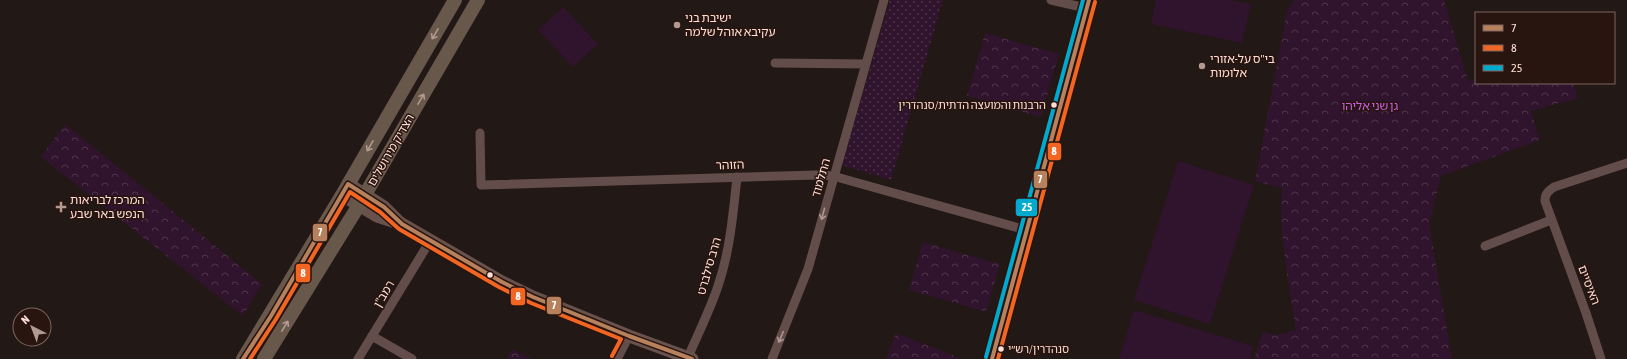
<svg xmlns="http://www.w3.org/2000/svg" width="1627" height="359" viewBox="0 0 1627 359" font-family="'Asap Condensed','Noto Sans Hebrew',sans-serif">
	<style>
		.grass { fill: url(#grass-dots) }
		.park { fill: url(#park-crowns) }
		.garden { fill: #30132c }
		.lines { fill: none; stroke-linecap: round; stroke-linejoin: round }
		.street { stroke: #634d4a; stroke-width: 9 }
		.secondary { stroke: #69514c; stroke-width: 13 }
		.primary { stroke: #68574b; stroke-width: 14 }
		.bus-1-casing { stroke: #28150f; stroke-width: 7 }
		.bus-2-casing { stroke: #28150f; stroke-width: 7 }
		.bus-3-casing { stroke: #28150f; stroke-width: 7 }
		.bus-1 { stroke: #b6815c; stroke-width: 4 }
		.bus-2 { stroke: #f26522; stroke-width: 4 }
		.bus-3 { stroke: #00a9ce; stroke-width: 4 }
		.oneway { stroke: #b49a90 }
		.oneway2 { stroke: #b19690 }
		.poi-dot { fill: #b29992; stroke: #28150f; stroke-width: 1.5 }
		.bus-dot { fill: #ffded6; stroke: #28150f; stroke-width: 1.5 }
		.labels { text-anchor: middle; stroke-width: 3; stroke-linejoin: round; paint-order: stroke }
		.bus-label { font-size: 11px; fill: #ffded6; stroke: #28150f; text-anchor: end }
		.poi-label { font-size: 12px; fill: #ffded6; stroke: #28150f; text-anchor: start }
		.park-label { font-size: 12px; fill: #cd5ee3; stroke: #28150f }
		.street-label { font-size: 12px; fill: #ffded6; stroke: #28150f }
		.line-badge { stroke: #28150f; stroke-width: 1.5 }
		.badge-label { font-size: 11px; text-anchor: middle; font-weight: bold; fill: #fff }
	</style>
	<defs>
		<pattern id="grass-dots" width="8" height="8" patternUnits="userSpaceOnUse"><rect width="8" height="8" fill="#30132c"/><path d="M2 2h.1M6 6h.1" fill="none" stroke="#4f354a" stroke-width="1.8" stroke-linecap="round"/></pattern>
		<pattern id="park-crowns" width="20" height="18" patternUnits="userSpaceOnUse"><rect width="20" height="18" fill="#30132c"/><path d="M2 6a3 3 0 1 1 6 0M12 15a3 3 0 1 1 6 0" fill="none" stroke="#4f354a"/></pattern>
	</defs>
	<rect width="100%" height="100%" fill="#221815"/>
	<path class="grass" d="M890,0H943L891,180L842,165Z"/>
	<g class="park">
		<path d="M1294,0H1444L1468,81L1476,79V83H1573L1578,98L1531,111L1540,140L1441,176L1429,224L1452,359H1254L1263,331L1276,335L1296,330C1289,285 1278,232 1282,188L1255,181L1287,10Z"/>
		<path d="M985,33L1059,54L1041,117L967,96Z"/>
		<path d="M65,124L262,284L243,316L41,157Z"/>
		<path d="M923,242L1000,264L986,312L909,290Z"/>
		<path d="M896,333L962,359H886Z"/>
		<path d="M512,349L531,359H507Z"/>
	</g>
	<g class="garden">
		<path d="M1156,0H1232L1251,4L1242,43L1151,24Z"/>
		<path d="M563,7L598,44L573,67L538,30Z"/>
		<path d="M1178,161L1254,185L1210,324L1134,300Z"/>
		<path d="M1134,310L1253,346L1250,359H1119Z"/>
	</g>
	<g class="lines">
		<g class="street">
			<path d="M1051,0L1086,8"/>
			<path d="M775,63L865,64"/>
			<path d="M480,133L481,185L816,175L833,176L1026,230"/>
			<path d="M1485,246L1551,220"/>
			<path d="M372,336L412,359"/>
			<path d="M688,357C698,334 710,310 718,286C730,251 733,214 737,177"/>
			<path d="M358,359L430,241"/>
			<path d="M617,359L629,336"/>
			<path d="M772,359L808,269L884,0"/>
			<path d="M1601,359L1586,313L1545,201C1545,194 1548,191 1554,187L1627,163"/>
		</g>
		<g class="secondary">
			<path d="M348,184L384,207L400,223"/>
			<path d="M342,195L377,216L402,224L502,282L533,297L629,336L692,359"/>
			<path d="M992,359L1089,0"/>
		</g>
		<g class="primary">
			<path d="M243,359L342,195L455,0"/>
			<path d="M264,359L359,205L478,0"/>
		</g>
		<g class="bus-1-casing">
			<g id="bus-1">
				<path d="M243,359L271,316L348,184L384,207L402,224L502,282L533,297L629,336L692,359"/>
				<path d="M992,359L1089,0"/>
			</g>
		</g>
		<g class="bus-2-casing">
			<g id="bus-2">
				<path d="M250,359L276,319L350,192L380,212L399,229L499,287L531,303L621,339L612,356"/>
				<path d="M998,359L1095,2"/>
			</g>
		</g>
		<g class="bus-3-casing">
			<path id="bus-3" d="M986,357L1083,0"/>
		</g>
		<use href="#bus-1" class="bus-1"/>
		<use href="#bus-2" class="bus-2"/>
		<use href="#bus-3" class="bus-3"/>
	</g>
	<defs><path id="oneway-shaft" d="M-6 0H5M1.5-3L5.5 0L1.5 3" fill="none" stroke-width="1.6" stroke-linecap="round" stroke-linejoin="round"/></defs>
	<g class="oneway">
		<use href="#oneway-shaft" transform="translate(435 34) rotate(120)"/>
		<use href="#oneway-shaft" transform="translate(421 99) rotate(-60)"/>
		<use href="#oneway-shaft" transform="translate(370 146) rotate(120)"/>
		<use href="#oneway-shaft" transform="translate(285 326) rotate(-58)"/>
	</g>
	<g class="oneway2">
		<use href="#oneway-shaft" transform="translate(823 214) rotate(105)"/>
		<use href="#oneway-shaft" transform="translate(781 337) rotate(113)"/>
	</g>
	<g class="poi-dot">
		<circle cx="677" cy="25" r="4"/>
		<circle cx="1202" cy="66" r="4"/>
		<path d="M59 201h4v4h4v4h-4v4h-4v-4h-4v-4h4z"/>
	</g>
	<g class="bus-dot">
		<circle cx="1054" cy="105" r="3.5"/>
		<circle cx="490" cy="275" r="3.5"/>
		<circle cx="1001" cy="349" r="3.5"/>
	</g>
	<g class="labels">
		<g class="bus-label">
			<text x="1046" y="109">הרבנות והמועצה הדתית/סנהדרין</text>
			<text x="1008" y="353" text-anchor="start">סנהדרין/רש״י</text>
		</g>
		<g class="poi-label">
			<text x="685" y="22">ישיבת בני<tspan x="685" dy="14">עקיבא אוהל שלמה</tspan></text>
			<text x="1210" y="63">בי"ס על-אזורי<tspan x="1210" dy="14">אלומות</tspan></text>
			<text x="70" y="204">המרכז לבריאות<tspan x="70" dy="14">הנפש באר שבע</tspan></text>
		</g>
		<g class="park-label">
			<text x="1370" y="110">גן שני אליהו</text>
		</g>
		<g class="street-label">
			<text transform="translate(391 150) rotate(-60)" y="4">הצדיק מירושלים</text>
			<text transform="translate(730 165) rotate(-2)" y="4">הזוהר</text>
			<text transform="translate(821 178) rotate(-74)" y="4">התלמוד</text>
			<text transform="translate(709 266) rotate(-74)" y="4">הרב סילברט</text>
			<text transform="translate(1589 285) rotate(69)" y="4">האיסיים</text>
			<text transform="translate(384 294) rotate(-59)" y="4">רמב"ן</text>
		</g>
	</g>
	<g class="line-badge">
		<rect x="1047" y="142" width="15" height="19" rx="4" fill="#f26522"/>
		<rect x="1033" y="170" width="15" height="19" rx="4" fill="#b6815c"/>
		<rect x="1015" y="198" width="23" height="19" rx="4" fill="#00a9ce"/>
		<rect x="312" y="223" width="16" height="19" rx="4" fill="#b6815c"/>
		<rect x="295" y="263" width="16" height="20" rx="4" fill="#f26522"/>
		<rect x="510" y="287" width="16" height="19" rx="4" fill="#f26522"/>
		<rect x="546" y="296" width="16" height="19" rx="4" fill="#b6815c"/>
	</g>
	<g class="badge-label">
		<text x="1054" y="155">8</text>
		<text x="1040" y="183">7</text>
		<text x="1027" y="211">25</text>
		<text x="320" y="236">7</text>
		<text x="303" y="277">8</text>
		<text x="518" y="300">8</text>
		<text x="554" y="309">7</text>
	</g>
	<rect x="1475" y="12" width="140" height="72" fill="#28150f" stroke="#7e655f"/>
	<rect x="1483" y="25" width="20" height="6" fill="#b6815c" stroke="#7e655f"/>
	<text x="1511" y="32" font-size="12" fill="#ffded6">7</text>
	<rect x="1483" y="45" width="20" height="6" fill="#f26522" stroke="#7e655f"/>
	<text x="1511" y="52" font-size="12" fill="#ffded6">8</text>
	<rect x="1483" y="65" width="20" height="6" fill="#00a9ce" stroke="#7e655f"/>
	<text x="1511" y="72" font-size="12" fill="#ffded6">25</text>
	<g transform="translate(32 327) rotate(318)"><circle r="19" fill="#28150f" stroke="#7e655f"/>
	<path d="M0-3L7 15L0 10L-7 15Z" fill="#b29992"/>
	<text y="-6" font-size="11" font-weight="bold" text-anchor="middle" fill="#ffded6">N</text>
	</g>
</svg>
